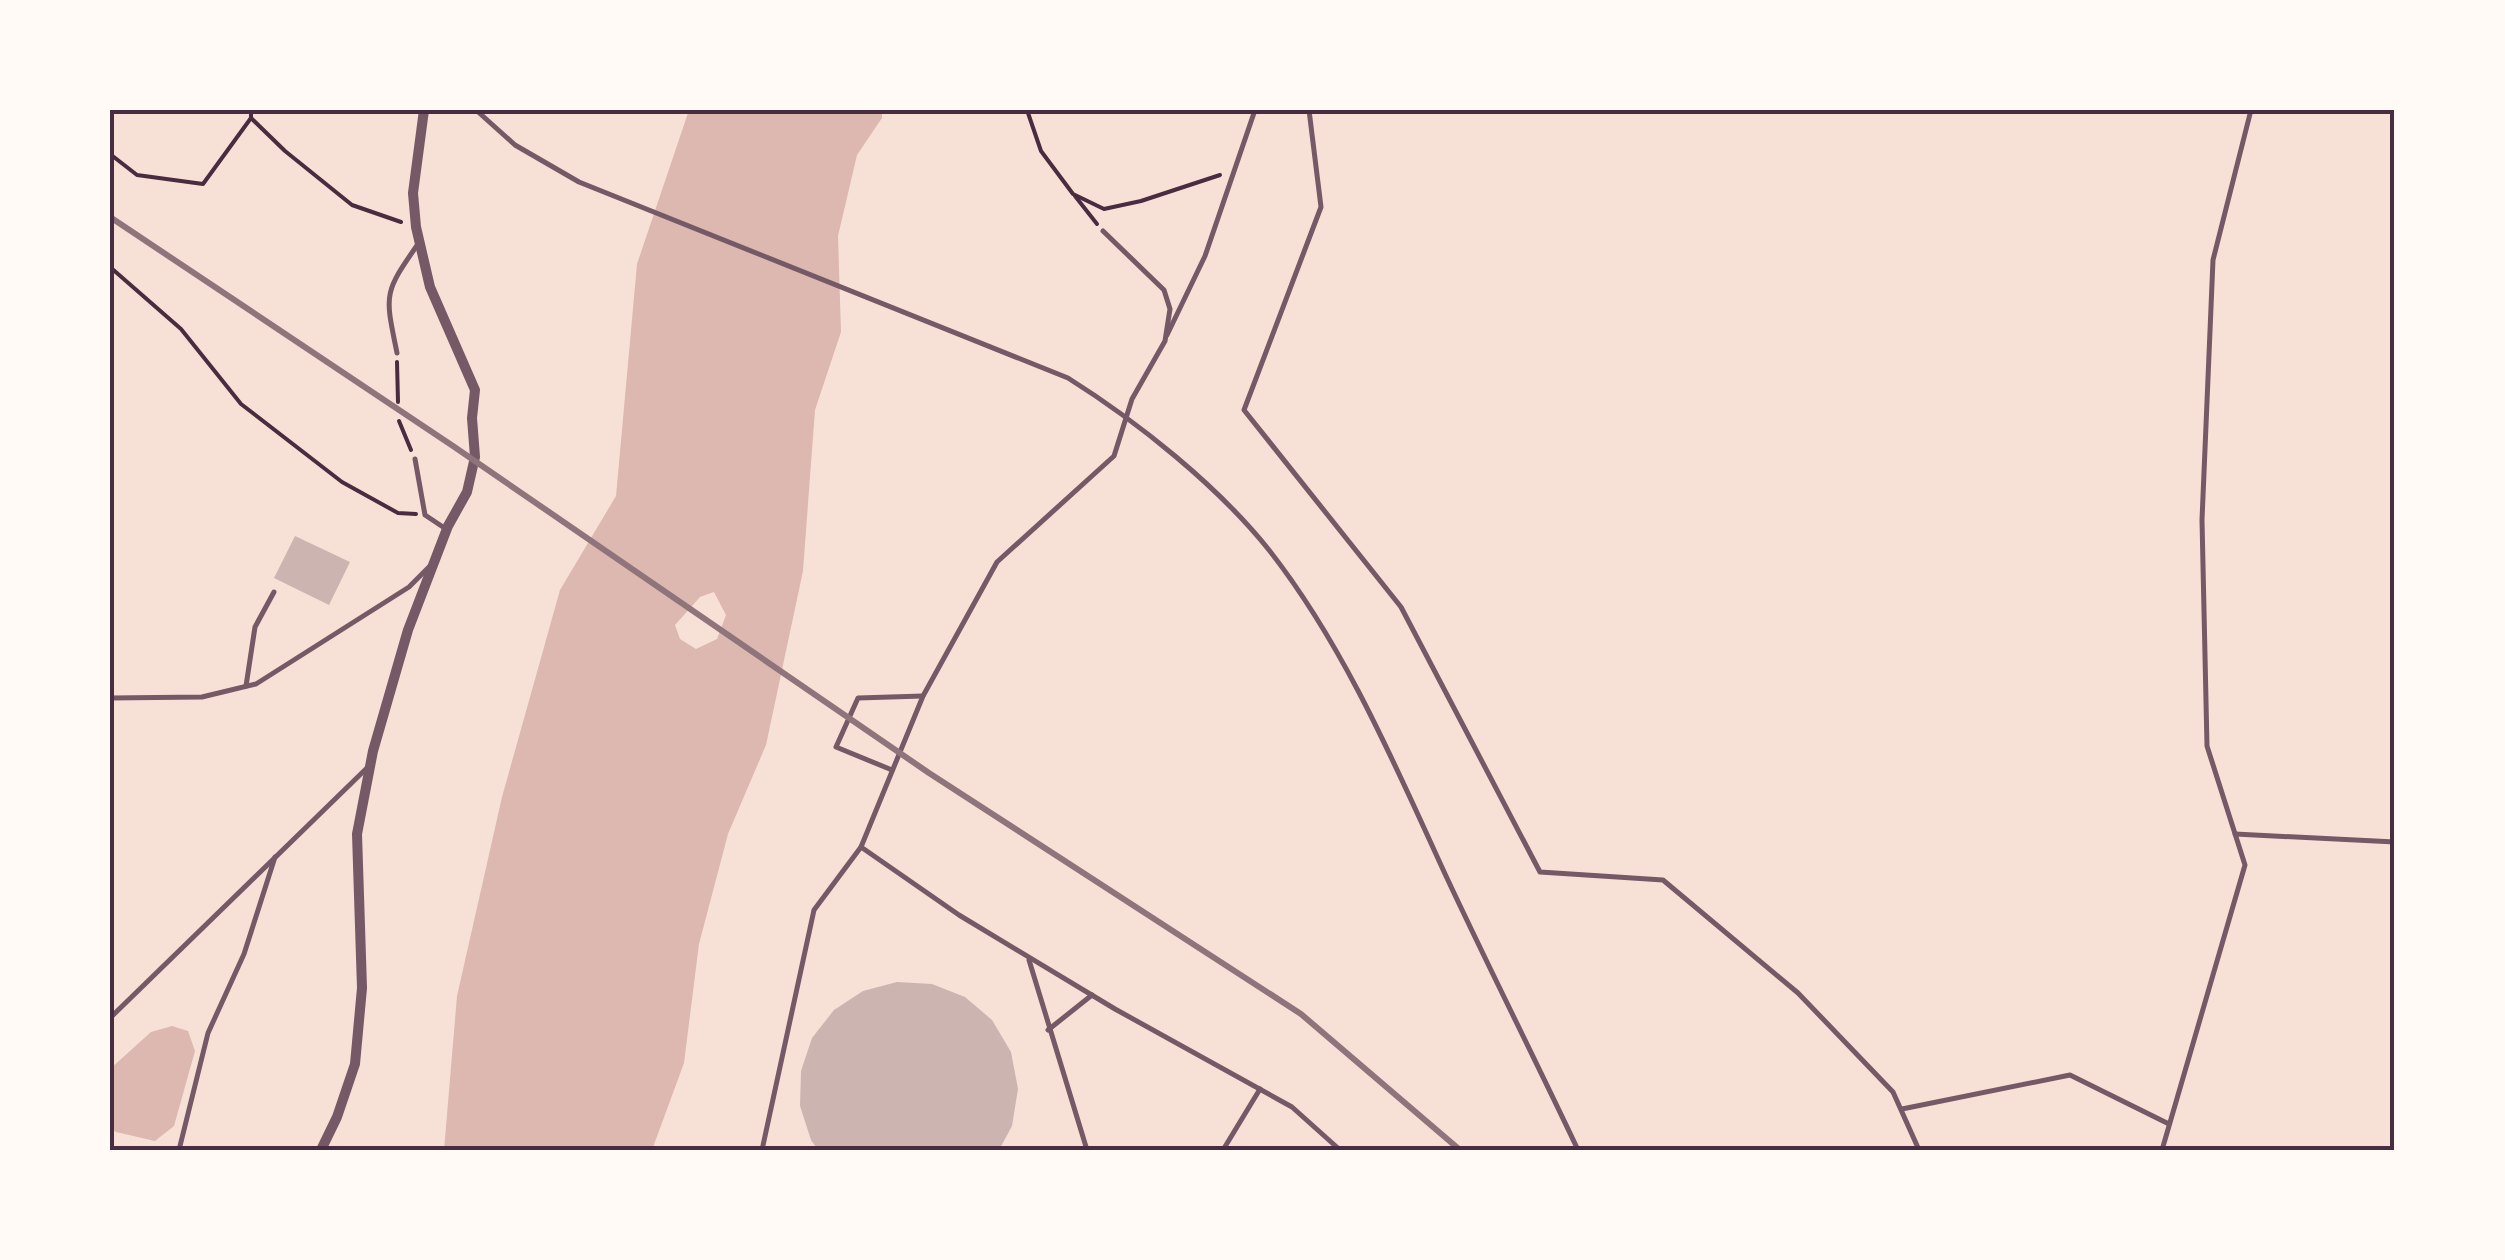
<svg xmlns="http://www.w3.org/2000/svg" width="2505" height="1260" viewBox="0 0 2505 1260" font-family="'Space Grotesk',sans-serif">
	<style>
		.water { fill: #dcb8b0; fill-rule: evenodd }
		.building { fill: #ccb4b1 }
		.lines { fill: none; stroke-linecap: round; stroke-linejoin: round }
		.path { stroke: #4a2c40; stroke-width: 4 }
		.service { stroke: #755966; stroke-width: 5 }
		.minor { stroke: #755966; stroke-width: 10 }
		.rail { stroke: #8f747c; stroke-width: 6 }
		.neatline { fill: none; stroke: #4a2c40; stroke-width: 4 }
	</style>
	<rect width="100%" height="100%" fill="#f7e1d7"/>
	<g class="water">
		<path d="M689,110H882V118L857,155L838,236L841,332L815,410L803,571L766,745L728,834L699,944L684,1063L652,1150H444L457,996L502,797L560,590L616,496L637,264ZM714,592L726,615L717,639L696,649L680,639L675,625L700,597Z"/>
		<path d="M172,1026L188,1031L195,1051L174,1126L155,1141L116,1132L110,1127V1069L151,1032Z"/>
	</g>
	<g class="building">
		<path d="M295,536L350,562L329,605L274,578Z"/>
		<path d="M897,982L932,984L965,997L992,1020L1011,1052L1018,1089L1012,1126L999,1150H818L811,1140L800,1106L801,1071L812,1038L834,1010L863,991Z"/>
	</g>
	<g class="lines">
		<g class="path">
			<path d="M1027,110L1041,151L1073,194L1104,209L1141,201L1220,175"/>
			<path d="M251,118L285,151L352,205L401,222"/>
			<path d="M110,154L137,175L203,184L251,118V110"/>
			<path d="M1075,196L1097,224"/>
			<path d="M110,267L181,329L241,404L342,482L398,513L416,514"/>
			<path d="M397,362L398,402"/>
			<path d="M399,421L411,450"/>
		</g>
		<g class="service">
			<path d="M476,110L515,145L579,182L1068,378C1138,422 1218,486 1269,550C1345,647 1395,765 1446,876C1489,968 1535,1059 1578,1150"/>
			<path d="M1309,110L1321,207L1244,410L1401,607L1540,872L1663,880L1798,993L1893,1092L1919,1150"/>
			<path d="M1103,231L1164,290L1170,309L1165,341L1132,399L1114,456L997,562L923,696L861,847L959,915L1115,1009L1292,1107L1340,1150"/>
			<path d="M1167,335L1205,256L1255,110"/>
			<path d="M397,353C385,294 383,294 418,244"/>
			<path d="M415,459L425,515L446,529"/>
			<path d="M246,686L255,627L274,592"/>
			<path d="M110,698L202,697L256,684L409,587L429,567"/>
			<path d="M892,770L836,747L858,698L923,696"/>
			<path d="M2235,834L2395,842"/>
			<path d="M1029,960L1087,1150"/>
			<path d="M110,1018L368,767"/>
			<path d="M1048,1030L1092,995"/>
			<path d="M1902,1109L2070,1075L2169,1124"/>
			<path d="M179,1150L208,1033L244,954L275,857"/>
			<path d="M762,1150L814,910L861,847"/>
			<path d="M1223,1150L1260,1089"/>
			<path d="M2162,1150L2245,865L2207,746L2202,520L2213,260L2251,110"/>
		</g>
		<path class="minor" d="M321,1150L337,1117L355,1064L362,988L357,834L373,751L408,630L448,526L467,492L475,457L472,418L475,390L430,287L416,227L413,193L424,110"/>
		<path class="rail" d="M110,217L453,446L929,773L1301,1014L1460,1150"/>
	</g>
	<rect width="2505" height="1260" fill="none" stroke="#fffaf5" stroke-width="225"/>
	<rect x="112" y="112" width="2280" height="1036" class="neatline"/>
</svg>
